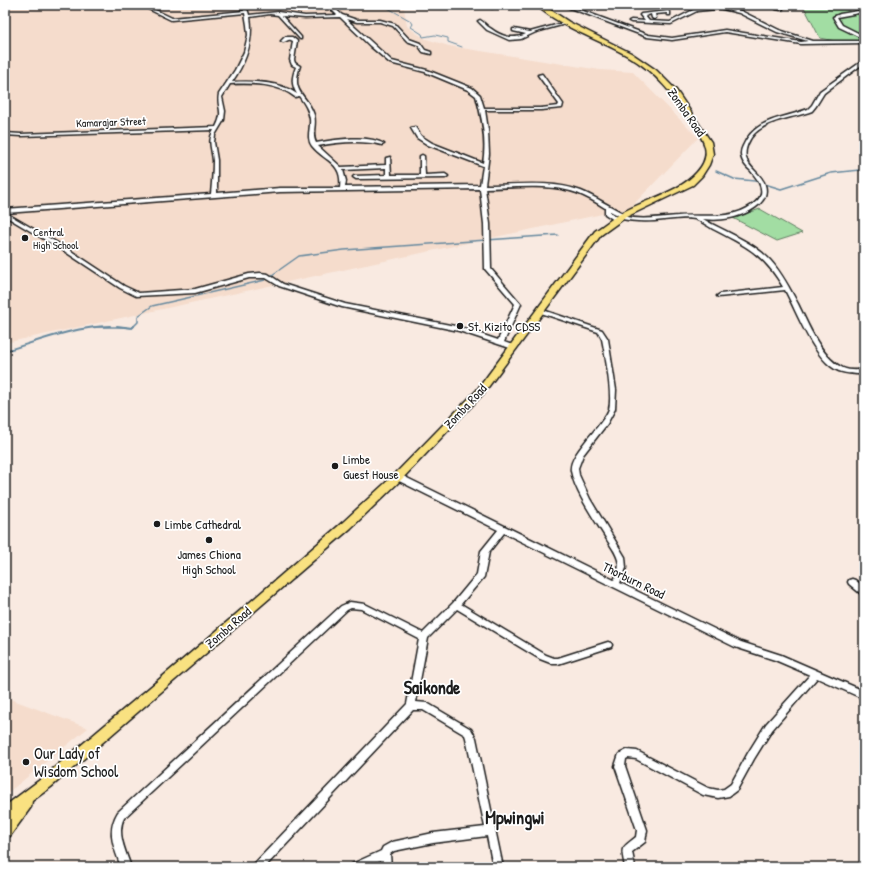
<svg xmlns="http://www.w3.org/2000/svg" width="869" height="872" viewBox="0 0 869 872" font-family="'Patrick Hand',sans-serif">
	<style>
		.built { fill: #f5dccc }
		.green { fill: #a2dda3; stroke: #5f7c60 }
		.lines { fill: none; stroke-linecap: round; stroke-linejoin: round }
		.stream-far2 { stroke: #65889e; stroke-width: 1 }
		.stream-far1 { stroke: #65889e; stroke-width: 1.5 }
		.stream { stroke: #65889e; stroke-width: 2 }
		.minor-casing { stroke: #1c1c1c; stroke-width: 3 }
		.highway-casing { stroke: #1c1c1c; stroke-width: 3 }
		.minor { fill: #fff; fill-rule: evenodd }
		.highway { fill: #f9e181; fill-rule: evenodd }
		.poi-dot { fill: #1c1c1c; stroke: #fff; stroke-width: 1.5 }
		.labels { text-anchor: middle; stroke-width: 3.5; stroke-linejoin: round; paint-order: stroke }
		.far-street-label { font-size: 11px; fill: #1c1c1c; stroke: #fff }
		.far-poi-label { font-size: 11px; fill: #1c1c1c; stroke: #fff; text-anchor: start }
		.street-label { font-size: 13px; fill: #1c1c1c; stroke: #fff }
		.poi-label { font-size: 13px; fill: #1c1c1c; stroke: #fff; text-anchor: start }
		.near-poi-label { font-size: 16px; fill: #1c1c1c; stroke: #fff; text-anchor: start }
		.near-quarter-label { font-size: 18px; font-weight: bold; fill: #1c1c1c; stroke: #fff }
	</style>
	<rect width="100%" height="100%" fill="#f9eae1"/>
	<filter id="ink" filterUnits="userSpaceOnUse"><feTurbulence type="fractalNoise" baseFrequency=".025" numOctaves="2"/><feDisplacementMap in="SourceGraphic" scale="8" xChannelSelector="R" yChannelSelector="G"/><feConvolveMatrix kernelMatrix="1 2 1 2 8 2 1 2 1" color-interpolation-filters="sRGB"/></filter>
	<g filter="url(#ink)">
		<g class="built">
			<path d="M5,5H394L395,8H404L407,26L416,33L426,39L449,46L600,70L633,72L698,138L630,208L5,343Z"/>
			<path d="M5,697L88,728L5,795Z"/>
		</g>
		<g class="green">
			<path d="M803,5C816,5 828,5 839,7C849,10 852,14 864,13V41L841,42L820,38Z"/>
			<path d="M760,209L802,233L777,241L733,218Z"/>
		</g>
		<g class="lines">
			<path class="stream-far2" d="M394,5L388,8L411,21L413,24L411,27L422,34L423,37L435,35L448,38V42L462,47"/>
			<g class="stream-far1">
				<path d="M716,171L734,179L755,181L781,189L831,173L860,170L864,173"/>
				<path d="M93,327H126"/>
				<path d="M133,327L138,322V316L152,306L265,280L299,256L344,250L558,235"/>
			</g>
			<g class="stream">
				<path d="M117,326L132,328L134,326"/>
				<path d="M5,351C39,341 73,327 110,326"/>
			</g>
			<g class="minor-casing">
				<g id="minor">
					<path d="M140,5H145L172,18L244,11L242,5H246L249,15L278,12L305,16L337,15L327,5H331L342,15L357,20H380L395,24L409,39L420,43L425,50L431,52V54L423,52L418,45L407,41L393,26L380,22H357L346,19L392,61L427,70L472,88L480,95L484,108H541L558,106L559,104L538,75L542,74L563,104L562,108L541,110H485L488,130L489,154L485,185C516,185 551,180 581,191C596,197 610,207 625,214L626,215L623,216C641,221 660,217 678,216C703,214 730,221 752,205C756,202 760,199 761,194C763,185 755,176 750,170C743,164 738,155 743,146C755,118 783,119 808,109L812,105L820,91L864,60V63L824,93L816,106L812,111C794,118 770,119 755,133C749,139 744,149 746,158C749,169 762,174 765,185C771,204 745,215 730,218C721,220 712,220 703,219C725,232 752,241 770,260C782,273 790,289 798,304C808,324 821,358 843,368C849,371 857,370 864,370V374C856,374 847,374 839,371C815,362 797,312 785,290L718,297L717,296L720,294L783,287C764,254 746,246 713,229C708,226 701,221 695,219C687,217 672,219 664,220C648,222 634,222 618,218V220H614L605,214V208C596,202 587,197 577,193C549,183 514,188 485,188L490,224L491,269L521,304L504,342L515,346L516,347L515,348L513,349L459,331L342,307L279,286L266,278H249L195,293L136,296L120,288L64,251L5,216V209L211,194C212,183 213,172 213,161C212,148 207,141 214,130L21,136L5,135V133L21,134L216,127C225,110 216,107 219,94L235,70L244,52L248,35L247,25L245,13L171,20ZM270,14L278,15L300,39H301V37L282,16L305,18L340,17L370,46L390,63L425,72L468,90L476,96C482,117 487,140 483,163L432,143L421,136L415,127L411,128L417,138L428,145L483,166L480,185L345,187L346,181L343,170L386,168V175L354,176L353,177L356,179L445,178L448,176L445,174L425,175L424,156L422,155L420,156V175H391L390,157L386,158V165L341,167L318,146C339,142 361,140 382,145L384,144C368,134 334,140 316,143C311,134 317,125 314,115C307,93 290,94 300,66L295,63L294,60L297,41L292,37H285L281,41L283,42C288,41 288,38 293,41L290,60L292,65L296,67C292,77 291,84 297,94C279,81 254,81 232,82C246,62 254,41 250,17ZM230,84C253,83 277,83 295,97L299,96C304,103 309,110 310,119C311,128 306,138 312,146C325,162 343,162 340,188H280L217,193V160L214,142L215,135L224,120L225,111L222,97ZM480,189L484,224L485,269L515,304L498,340L460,327L345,304L283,284L268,274L260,273L249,274L195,289L139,293L124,286L68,249L6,213L280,192ZM610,211L620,216L616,217L610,212Z"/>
					<path d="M492,5H496L492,8L490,7Z"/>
					<path d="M562,5H567L648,35L672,38L725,30L801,42L808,41L777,32L739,13L718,8L716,9L697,11L671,24L631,22L629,21L631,20L645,21L640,15L641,14L668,11L670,12V15H668L667,13L655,14L656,18L654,19L652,18L651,14L645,16L649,21L670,22L695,9L714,7L708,5H715L741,11L779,30L813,41H864V43L801,44L725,32L672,40L647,37Z"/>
					<path d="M775,5H779V7L783,9L781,10L776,9Z"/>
					<path d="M864,10V12L837,17L842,25L864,36V39L839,27L833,17L840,14Z"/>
					<path d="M480,20C484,22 486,26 490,28C502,37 513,40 526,34L513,31V29H514L530,32L567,22L569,23L536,32L521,39L509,40L487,30L478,21Z"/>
					<path d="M540,309L602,330L608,339L616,390L615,409L607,424L583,455L578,468L579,475L590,499L625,557L626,568L620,583L741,642L781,655L864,691V699L817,678L772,730L754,759L737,790L729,796L718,798L703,795L636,759L628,758L626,759L625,766L647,830L645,842L632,852L635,867H625C621,846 620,850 636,837L637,830L615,766L619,754L627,750L637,751L708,788L718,790L724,789L731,784L748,753L766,724L810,675L775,660L735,647L504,533L489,552L484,577L461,604L546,655L554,658H558L608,642L611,643L612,645L611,647L558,664H553L540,659L457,609L428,638L416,702L427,703L471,729L476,738L503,867H493L487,836L433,843L394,851L390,854L391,867H381L380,861L367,867H351L352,864L381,851L383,847L392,842L433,833L485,827L466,738L465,735L423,710H413L265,867H253L254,864L407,704L419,639L361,609L351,608L347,610L124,818C116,833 126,852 131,867H121C114,847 106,832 118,812L341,606L350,602L365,604L423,633L453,603L477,574L481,551L498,530L395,479L394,477L395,475H401L614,580C618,573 620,567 618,560C616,552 610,545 606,538C595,520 575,492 571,471C568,454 603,426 609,409C613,395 605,354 602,339L598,332L538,312L537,311Z"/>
					<path d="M852,579L855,580L864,587V595L861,594L849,584L848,582L849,580Z"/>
				</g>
			</g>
			<g class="highway-casing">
				<path id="highway" d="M536,5H543L569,22L631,53L656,70L676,90L711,142L713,154L709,165L702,176L693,185L626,217L601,235L483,394L402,479L351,528L51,787L32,801L31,807L10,836L5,837V806L41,779L206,640L343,522L394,475L477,390L595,231C603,226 611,219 620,214C643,200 679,193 697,172C713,154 704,141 693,124C673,95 658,73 626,55C598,39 560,27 536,5Z"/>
			</g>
			<use href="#minor" class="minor"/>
			<use href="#highway" class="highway"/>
		</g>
	</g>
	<g class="poi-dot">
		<circle cx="25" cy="238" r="4"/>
		<circle cx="460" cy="326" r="4"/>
		<circle cx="335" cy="466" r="4"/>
		<circle cx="157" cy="524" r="4"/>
		<circle cx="209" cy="540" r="4"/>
		<circle cx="26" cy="762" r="4"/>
	</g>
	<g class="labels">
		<g class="far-street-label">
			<text transform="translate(111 122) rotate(-2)" y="4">Kamarajar Street</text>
		</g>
		<g class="far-poi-label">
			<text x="33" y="236">Central<tspan x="33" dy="13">High School</tspan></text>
		</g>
		<g class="street-label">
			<text transform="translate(687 112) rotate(55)" y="5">Zomba Road</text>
			<text transform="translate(465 406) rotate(-47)" y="5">Zomba Road</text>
			<text transform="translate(634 580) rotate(26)" y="5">Thorburn Road</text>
			<text transform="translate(228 627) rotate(-41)" y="5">Zomba Road</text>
		</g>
		<g class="poi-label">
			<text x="468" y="331">St. Kizito CDSS</text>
			<text x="343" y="464">Limbe<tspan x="343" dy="15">Guest House</tspan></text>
			<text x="165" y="529">Limbe Cathedral</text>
			<text x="209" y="559" text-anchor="middle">James Chiona<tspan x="209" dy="15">High School</tspan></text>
		</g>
		<g class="near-poi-label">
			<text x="34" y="759">Our Lady of<tspan x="34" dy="18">Wisdom School</tspan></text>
		</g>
		<g class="near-quarter-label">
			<text x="432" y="694">Saikonde</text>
			<text x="515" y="824">Mpwingwi</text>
		</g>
	</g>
	<rect width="869" height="872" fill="none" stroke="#fff" stroke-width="20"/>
	<rect x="10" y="10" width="849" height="852" fill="none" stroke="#1c1c1c" stroke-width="1.5" filter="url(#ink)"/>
</svg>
